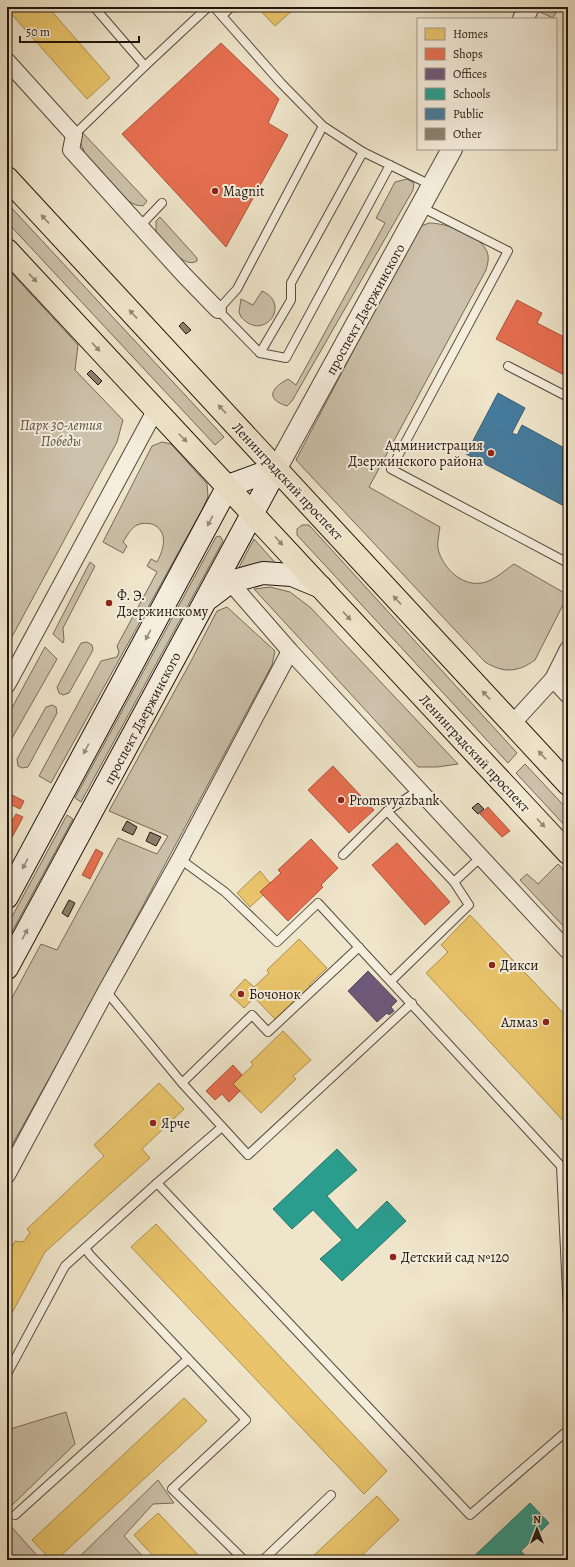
<svg xmlns="http://www.w3.org/2000/svg" width="575" height="1567" viewBox="0 0 575 1567" font-family="Alegreya,serif">
	<style>
		.green { fill: #ccc1aa; stroke: #766a5c }
		.homes { fill: #e9c46a; stroke: #ac8f4e }
		.shops { fill: #e76f51; stroke: #ab543d }
		.offices { fill: #6d597a; stroke: #564459 }
		.schools { fill: #2a9d8f; stroke: #277468 }
		.public { fill: #457b9d; stroke: #3a5c72 }
		.building { fill: #8b816f; stroke: #1f140d }
		.lines { fill: none; stroke-linecap: round; stroke-linejoin: round }
		.service-casing { stroke: #53483c; stroke-width: 10 }
		.minor-casing { stroke: #53483c; stroke-width: 18 }
		.tertiary-casing { stroke: #53483c; stroke-width: 22 }
		.secondary-casing { stroke: #1f140d; stroke-width: 24 }
		.primary-casing { stroke: #1f140d; stroke-width: 24 }
		.service { stroke: #f5eedd; stroke-width: 8 }
		.minor { stroke: #f5eedd; stroke-width: 16 }
		.tertiary { stroke: #f5eedd; stroke-width: 20 }
		.secondary { stroke: #f5eedd; stroke-width: 22 }
		.primary { stroke: #efe5ca; stroke-width: 22 }
		.oneway { fill: #918775 }
		.oneway2 { fill: #958c7f }
		.poi-dot { fill: #8f2418; stroke: #f5eedd; stroke-width: 1.5 }
		.labels { text-anchor: middle; stroke-width: 4; stroke-linejoin: round; paint-order: stroke }
		.poi-label { font-size: 14px; fill: #1f140d; stroke: #f5eedd; text-anchor: start }
		.street-label { font-size: 14px; fill: #1f140d; stroke: #f5eedd }
		.park-label { font-size: 14px; font-style: italic; fill: #5c5144; stroke: #f5eedd }
	</style>
	<rect width="100%" height="100%" fill="#efe5ca"/>
	<filter id="stains"><feTurbulence type="fractalNoise" baseFrequency=".005" numOctaves="4"/><feColorMatrix values="0 0 0 0 .2 0 0 0 0 .09 0 0 0 0 .02 0 0 0 .5 -.17"/></filter>
	<radialGradient id="worn" r=".72"><stop offset=".6" stop-color="#630" stop-opacity="0"/><stop offset="1" stop-color="#630" stop-opacity=".3"/></radialGradient>
	<g class="green">
		<path d="M543,7H559L553,18L540,12Z"/>
		<path d="M82,132L147,201L143,206L136,205L128,201L85,154L80,141Z"/>
		<path d="M407,179L414,183L413,190L292,401L287,406C265,399 271,388 288,379L296,385L385,223L376,218L395,182Z"/>
		<path d="M7,203L224,437L215,445L7,222Z"/>
		<path d="M160,217L197,258V261C184,270 164,241 156,232V221Z"/>
		<path d="M429,223C446,223 484,235 488,255C489,260 487,266 486,270L369,487L440,527C439,534 437,543 438,549C443,569 464,589 486,582C497,578 505,570 514,564L568,595L535,660C517,673 503,673 485,662L296,460L415,233L421,226Z"/>
		<path d="M7,268L78,345L75,370L123,420L117,442L7,646Z"/>
		<path d="M262,291C292,304 264,343 241,317L239,312L241,299L253,305Z"/>
		<path d="M162,442L171,444L207,484L208,496L204,506L51,783L39,776L101,661L117,657L119,652L117,646L157,572L147,566L151,559L157,562C164,549 169,531 152,524C147,523 141,523 137,525C130,529 127,536 123,542L127,546L123,553L103,542L152,446Z"/>
		<path d="M302,525H309L517,753L508,763L297,535V529Z"/>
		<path d="M220,536L223,541L81,802L75,798L216,537Z"/>
		<path d="M254,539L279,567L238,569Z"/>
		<path d="M90,562L95,566L63,628L64,640L63,643L53,634Z"/>
		<path d="M270,587L290,592L311,608L458,764L437,767H418L254,589Z"/>
		<path d="M227,607L275,651L272,665L80,1023L7,1154V1007L41,944L57,950L118,838L157,854L168,836L109,811L190,663L217,611Z"/>
		<path d="M87,642L92,645L93,650L69,693L63,695L59,693L57,687L81,643Z"/>
		<path d="M45,647L57,659L7,747V717Z"/>
		<path d="M52,705L56,707L57,713L28,767L22,768L18,766L17,759L46,707Z"/>
		<path d="M525,764L568,810V829L516,773Z"/>
		<path d="M67,815L73,819L7,941V926Z"/>
		<path d="M558,864L568,875V931L520,880L527,874L538,884Z"/>
		<path d="M66,1412L75,1444L7,1510V1430Z"/>
		<path d="M158,1480L174,1503L153,1504L124,1536L146,1560H76Z"/>
		<path d="M7,1522L41,1560H7Z"/>
	</g>
	<g class="homes">
		<path d="M7,7H48L110,78L87,99L7,9Z"/>
		<path d="M257,7H296L275,26Z"/>
		<path d="M260,871L270,883L260,892L263,895L250,907L237,893Z"/>
		<path d="M470,915L568,1018V1126L426,973L448,952L441,945Z"/>
		<path d="M299,939L327,968L309,985L312,987L277,1021L249,992L269,973L267,970Z"/>
		<path d="M245,979L254,987L249,992L254,998L244,1008L230,995Z"/>
		<path d="M283,1031L311,1060L293,1076L296,1079L261,1113L233,1084L253,1065L251,1062Z"/>
		<path d="M159,1083L184,1109L142,1149L150,1158L45,1252L7,1322V1256L15,1241L23,1242L30,1233L27,1229L104,1156L94,1145Z"/>
		<path d="M156,1224L387,1471L364,1494L131,1247Z"/>
		<path d="M184,1398L207,1421L56,1560H51L32,1540Z"/>
		<path d="M377,1496L399,1520L357,1560H309Z"/>
		<path d="M158,1513L203,1560H157L134,1535Z"/>
	</g>
	<g class="shops">
		<path d="M221,43L279,99L268,123L288,135L226,247L122,134Z"/>
		<path d="M517,300L542,313L537,323L568,339V377L496,339Z"/>
		<path d="M333,766L374,810L349,833L308,790Z"/>
		<path d="M12,795L24,801L20,809L8,803Z"/>
		<path d="M488,807L510,831L502,837L480,814Z"/>
		<path d="M16,814L23,817L9,843L7,842V830Z"/>
		<path d="M311,839L338,868L321,885L323,887L288,921L260,892L281,873L278,870Z"/>
		<path d="M397,843L450,902L425,925L372,865Z"/>
		<path d="M96,849L103,853L90,879L82,875Z"/>
		<path d="M233,1065L242,1075L233,1084L240,1091L229,1102L222,1094L215,1100L206,1091Z"/>
	</g>
	<path class="offices" d="M368,971L397,1001L391,1007L394,1011L389,1015L387,1013L377,1022L348,991Z"/>
	<g class="schools">
		<path d="M337,1149L357,1170L327,1196L357,1230L387,1201L406,1221L342,1281L320,1259L342,1240L313,1210L292,1229L273,1209Z"/>
		<path d="M530,1503L549,1523L521,1551L529,1560H470Z"/>
	</g>
	<path class="public" d="M498,393L525,408L512,433L517,435L522,425L568,450L563,460L568,463V508L466,454Z"/>
	<g class="building">
		<path d="M183,322L191,330L186,334L179,326Z"/>
		<path d="M91,370L102,381L98,385L87,374Z"/>
		<path d="M478,803L484,809L478,814L472,808Z"/>
		<path d="M127,821L137,827L133,835L122,830Z"/>
		<path d="M150,832L161,837L156,846L146,841Z"/>
		<path d="M69,900L75,903L68,917L62,913Z"/>
	</g>
	<g class="lines">
		<g class="service-casing">
			<g id="service">
				<path d="M94,7L145,66"/>
				<path d="M214,7L281,83L323,126L363,152L431,185"/>
				<path d="M222,16L231,7"/>
				<path d="M323,126L237,289L218,310L260,353L286,358L390,165"/>
				<path d="M74,135L145,66L208,7"/>
				<path d="M421,207L508,251L391,469L568,563"/>
				<path d="M140,226L162,203"/>
				<path d="M260,353L291,300V283L363,152"/>
				<path d="M508,366L568,397"/>
				<path d="M387,811L419,790"/>
				<path d="M343,855L387,811L454,882"/>
				<path d="M180,859L225,892L277,942L318,903L561,1166L568,1313"/>
				<path d="M391,981L469,905L454,882L481,857"/>
				<path d="M106,991L182,1083L252,1015L268,1032L359,947"/>
				<path d="M182,1083L248,1155L412,1003"/>
				<path d="M157,1183L470,1515L568,1430"/>
				<path d="M85,1248L90,1255L246,1420L172,1489L244,1560"/>
				<path d="M7,1374L65,1266L157,1183L222,1127"/>
				<path d="M15,1515L188,1359"/>
				<path d="M263,1560L331,1495"/>
			</g>
		</g>
		<g class="minor-casing">
			<g id="minor">
				<path d="M7,61L74,135L71,150L184,275L218,310"/>
				<path d="M230,582L290,651L568,951"/>
				<path d="M553,679L568,695"/>
				<path d="M7,685L155,411"/>
				<path d="M512,724L553,679L568,649"/>
				<path d="M7,1175L106,991L180,859L290,651"/>
			</g>
		</g>
		<g class="tertiary-casing">
			<g id="tertiary">
				<path d="M523,19L529,7"/>
				<path d="M277,468L452,149"/>
			</g>
		</g>
		<g class="secondary-casing">
			<g id="secondary">
				<path d="M209,598L230,582L263,573L292,575L321,587"/>
				<path d="M7,897L228,486L277,468"/>
				<path d="M7,968L277,468"/>
			</g>
		</g>
		<g class="primary-casing">
			<g id="primary">
				<path d="M7,178L568,784"/>
				<path d="M7,250L568,853"/>
			</g>
		</g>
		<use href="#service" class="service"/>
		<use href="#minor" class="minor"/>
		<use href="#tertiary" class="tertiary"/>
		<use href="#secondary" class="secondary"/>
		<use href="#primary" class="primary"/>
	</g>
	<defs><path id="oneway-solid" d="M-6-.8H1V-3.2L6.5 0L1 3.2V.8H-6Z"/></defs>
	<g class="oneway">
		<use href="#oneway-solid" transform="translate(45 219) rotate(-133)"/>
		<use href="#oneway-solid" transform="translate(33 278) rotate(47)"/>
		<use href="#oneway-solid" transform="translate(133 314) rotate(-133)"/>
		<use href="#oneway-solid" transform="translate(96 347) rotate(47)"/>
		<use href="#oneway-solid" transform="translate(222 409) rotate(-133)"/>
		<use href="#oneway-solid" transform="translate(183 438) rotate(45)"/>
		<use href="#oneway-solid" transform="translate(279 541) rotate(48)"/>
		<use href="#oneway-solid" transform="translate(397 600) rotate(-133)"/>
		<use href="#oneway-solid" transform="translate(347 616) rotate(47)"/>
		<use href="#oneway-solid" transform="translate(486 695) rotate(-133)"/>
		<use href="#oneway-solid" transform="translate(542 755) rotate(-133)"/>
		<use href="#oneway-solid" transform="translate(541 823) rotate(47)"/>
	</g>
	<g class="oneway2">
		<use href="#oneway-solid" transform="translate(210 521) rotate(118)"/>
		<use href="#oneway-solid" transform="translate(148 635) rotate(118)"/>
		<use href="#oneway-solid" transform="translate(86 749) rotate(118)"/>
		<use href="#oneway-solid" transform="translate(25 864) rotate(118)"/>
		<use href="#oneway-solid" transform="translate(25 934) rotate(-62)"/>
	</g>
	<g class="poi-dot">
		<circle cx="215" cy="191" r="4"/>
		<circle cx="491" cy="453" r="4"/>
		<circle cx="109" cy="603" r="4"/>
		<circle cx="341" cy="800" r="4"/>
		<circle cx="492" cy="965" r="4"/>
		<circle cx="241" cy="994" r="4"/>
		<circle cx="546" cy="1022" r="4"/>
		<circle cx="153" cy="1123" r="4"/>
		<circle cx="393" cy="1257" r="4"/>
	</g>
	<g class="labels">
		<g class="poi-label">
			<text x="223" y="196">Magnit</text>
			<text x="483" y="450" text-anchor="end">Администрация<tspan x="483" dy="16">Дзержинского района</tspan></text>
			<text x="117" y="600">Ф. Э.<tspan x="117" dy="16">Дзержинскому</tspan></text>
			<text x="349" y="805">Promsvyazbank</text>
			<text x="500" y="970">Дикси</text>
			<text x="249" y="999">Бочонок</text>
			<text x="538" y="1027" text-anchor="end">Алмаз</text>
			<text x="161" y="1128">Ярче</text>
			<text x="401" y="1262">Детский сад №120</text>
		</g>
		<g class="street-label">
			<text transform="translate(365 309) rotate(-61)" y="5">проспект Дзержинского</text>
			<text transform="translate(288 481) rotate(47)" y="5">Ленинградский проспект</text>
			<text transform="translate(142 718) rotate(-62)" y="5">проспект Дзержинского</text>
			<text transform="translate(475 753) rotate(47)" y="5">Ленинградский проспект</text>
		</g>
		<g class="park-label">
			<text x="61" y="430">Парк 30-летия<tspan x="61" dy="16">Победы</tspan></text>
		</g>
	</g>
	<rect width="575" height="1567" fill="none" stroke="#efe5ca" stroke-width="24"/>
	<rect x="8" y="8" width="559" height="1551" fill="none" stroke="#1f140d" stroke-width="2"/>
	<rect x="12" y="12" width="551" height="1543" fill="none" stroke="#1f140d"/>
	<rect x="417" y="18" width="140" height="132" fill="#f5eedd" stroke="#9f978a"/>
	<rect x="425" y="28" width="20" height="12" fill="#e9c46a" stroke="#9f978a"/>
	<text x="453" y="38" font-size="12" fill="#1f140d">Homes</text>
	<rect x="425" y="48" width="20" height="12" fill="#e76f51" stroke="#9f978a"/>
	<text x="453" y="58" font-size="12" fill="#1f140d">Shops</text>
	<rect x="425" y="68" width="20" height="12" fill="#6d597a" stroke="#9f978a"/>
	<text x="453" y="78" font-size="12" fill="#1f140d">Offices</text>
	<rect x="425" y="88" width="20" height="12" fill="#2a9d8f" stroke="#9f978a"/>
	<text x="453" y="98" font-size="12" fill="#1f140d">Schools</text>
	<rect x="425" y="108" width="20" height="12" fill="#457b9d" stroke="#9f978a"/>
	<text x="453" y="118" font-size="12" fill="#1f140d">Public</text>
	<rect x="425" y="128" width="20" height="12" fill="#8b816f" stroke="#9f978a"/>
	<text x="453" y="138" font-size="12" fill="#1f140d">Other</text>
	<g transform="translate(537 1529)" stroke="#f5eedd" stroke-width="3" paint-order="stroke">
	<path d="M0-3L7 15L0 10L-7 15Z" fill="#1f140d"/>
	<text y="-6" font-size="11" font-weight="bold" text-anchor="middle" fill="#1f140d">N</text>
	</g>
	<path d="M20 36v6h119v-6" fill="none" stroke="#1f140d" stroke-width="2"/>
	<text x="26" y="36" font-size="12" fill="#1f140d" stroke="#f5eedd" stroke-width="3" paint-order="stroke">50 m</text>
	<rect width="100%" height="100%" filter="url(#stains)"/>
	<rect width="100%" height="100%" fill="url(#worn)"/>
</svg>
